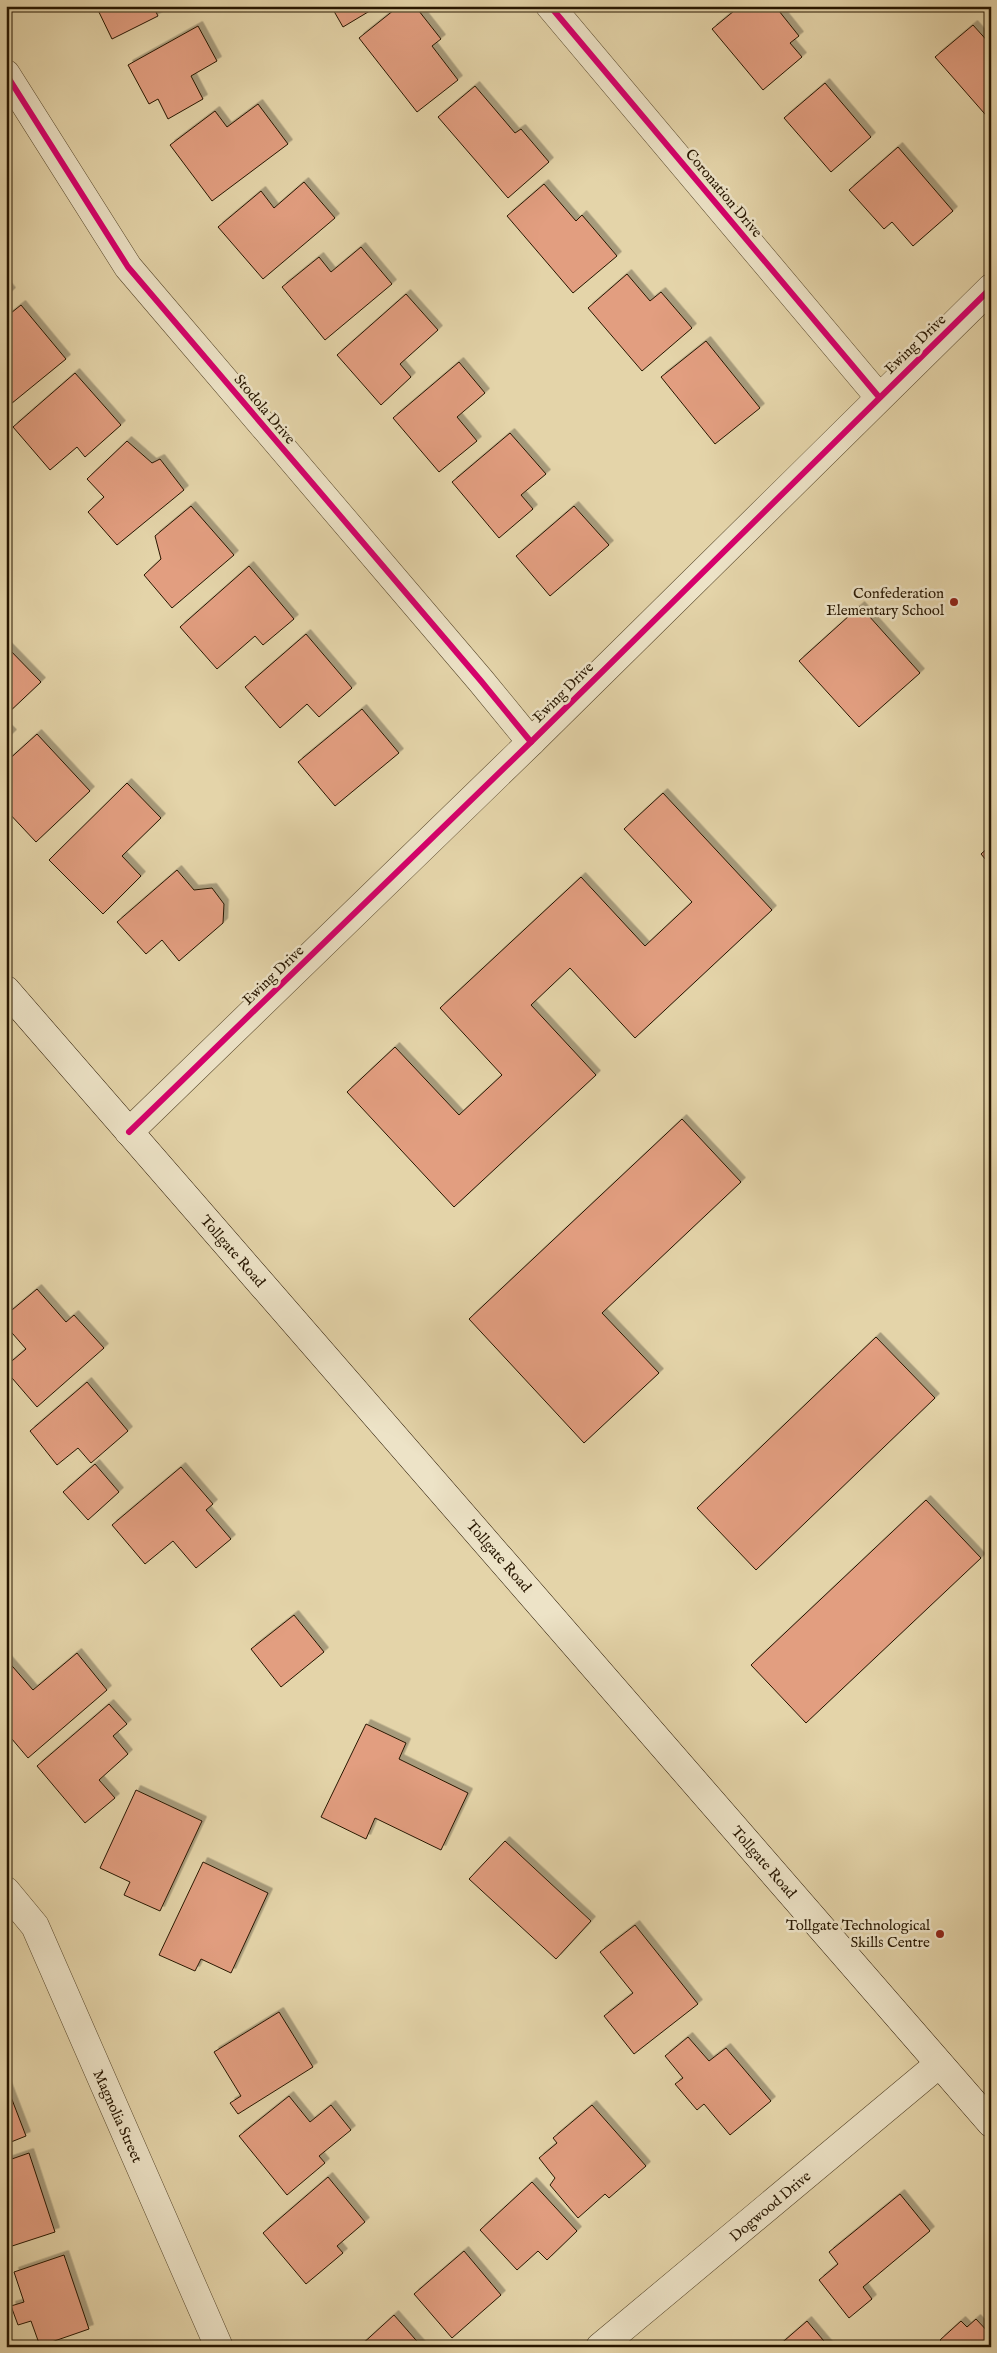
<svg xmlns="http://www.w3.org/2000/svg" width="997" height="2353" viewBox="0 0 997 2353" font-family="'IM FELL English',serif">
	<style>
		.building { fill: #e29e80; stroke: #271600; filter: url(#shadow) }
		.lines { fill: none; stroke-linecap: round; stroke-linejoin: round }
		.minor-casing { stroke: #56462a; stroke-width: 29 }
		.tertiary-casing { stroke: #56462a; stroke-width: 29 }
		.secondary-casing { stroke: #271600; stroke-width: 29 }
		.minor { stroke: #ede3c7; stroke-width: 28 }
		.tertiary { stroke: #ede3c7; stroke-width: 28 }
		.secondary { stroke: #ede3c7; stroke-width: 28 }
		.cycleway-casing { stroke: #ede3c7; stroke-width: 9 }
		.cycleway { stroke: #d6006c; stroke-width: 6 }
		.poi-dot { fill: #8f2418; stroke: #ede3c7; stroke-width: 2 }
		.labels { text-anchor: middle; stroke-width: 5; stroke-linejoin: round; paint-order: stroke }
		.street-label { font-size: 15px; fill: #271600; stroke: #ede3c7 }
		.poi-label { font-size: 15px; fill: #271600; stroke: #ede3c7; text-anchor: end }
	</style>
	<defs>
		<filter id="shadow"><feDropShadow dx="4.5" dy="-4.5" stdDeviation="0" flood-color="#0004"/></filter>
	</defs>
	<rect width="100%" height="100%" fill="#e4d4a9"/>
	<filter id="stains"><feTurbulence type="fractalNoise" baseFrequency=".004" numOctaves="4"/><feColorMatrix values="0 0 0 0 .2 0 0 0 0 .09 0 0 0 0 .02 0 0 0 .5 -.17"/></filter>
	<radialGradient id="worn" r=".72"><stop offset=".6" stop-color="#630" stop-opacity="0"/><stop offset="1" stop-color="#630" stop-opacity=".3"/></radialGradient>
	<g class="building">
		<path d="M96,6H153L158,16L112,39Z"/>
		<path d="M331,6H378L343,27Z"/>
		<path d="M399,6H415L441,39L432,46L458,80L417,112L359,38Z"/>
		<path d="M740,6H775L799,36L790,43L802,57L763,90L712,29Z"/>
		<path d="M973,25L991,45V121L935,57Z"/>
		<path d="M198,26L217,61L191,76L203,99L168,119L158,99L149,104L128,65Z"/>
		<path d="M825,83L871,137L831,172L784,118Z"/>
		<path d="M475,86L515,133L521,129L549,162L508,198L438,117Z"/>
		<path d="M258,104L288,144L212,201L170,145L215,111L227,127Z"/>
		<path d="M898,147L953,211L913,246L892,222L884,229L849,190Z"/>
		<path d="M304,182L335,218L263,279L218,227L261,191L274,208Z"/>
		<path d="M544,184L576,221L582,215L617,256L573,293L507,216Z"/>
		<path d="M361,247L392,284L325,340L282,287L319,257L331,272Z"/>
		<path d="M627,274L650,301L661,292L692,328L642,371L588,308Z"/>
		<path d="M6,286L11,292L6,297Z"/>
		<path d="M406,294L438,330L400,364L411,377L381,405L337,355Z"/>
		<path d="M21,305L66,359L6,408V317Z"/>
		<path d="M706,341L760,408L715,444L661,377Z"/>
		<path d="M459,362L485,393L457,417L477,441L439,472L393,418Z"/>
		<path d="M75,373L121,425L85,457L77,447L50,470L13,427Z"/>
		<path d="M510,433L546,474L521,495L533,509L499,538L452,482Z"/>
		<path d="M127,441L152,463L160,459L184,490L117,545L88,512L104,497L87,479Z"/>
		<path d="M191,506L234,555L172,608L144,575L161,559L155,536Z"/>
		<path d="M574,506L609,545L550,596L516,556Z"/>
		<path d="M249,566L294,619L263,645L255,636L217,669L180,627Z"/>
		<path d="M860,606L920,673L859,727L799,661Z"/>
		<path d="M306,634L352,688L319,717L307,704L280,728L245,687Z"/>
		<path d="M6,646L41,682L6,715Z"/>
		<path d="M362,709L399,753L335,806L298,762Z"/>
		<path d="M6,728L12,734L6,740Z"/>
		<path d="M37,734L90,791L36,842L6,810V762Z"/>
		<path d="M127,783L161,818L122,856L141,876L103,914L49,860Z"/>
		<path d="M663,793L772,910L635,1038L570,968L531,1005L596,1075L454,1207L347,1092L395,1047L459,1115L502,1075L440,1008L581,877L645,946L692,902L624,829Z"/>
		<path d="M991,845V866L981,854Z"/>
		<path d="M177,870L194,890L212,888L224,904L223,923L179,961L162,940L146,954L117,922Z"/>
		<path d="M682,1119L741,1182L602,1313L659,1373L584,1443L469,1319Z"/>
		<path d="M37,1289L66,1322L74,1315L104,1348L37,1407L6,1371V1366L26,1349L6,1326V1315Z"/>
		<path d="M876,1337L935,1398L756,1570L697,1508Z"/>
		<path d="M87,1382L128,1431L91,1463L78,1448L57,1465L30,1431Z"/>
		<path d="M95,1464L119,1492L88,1520L63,1492Z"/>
		<path d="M181,1467L213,1504L206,1510L231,1539L196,1568L173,1541L145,1564L112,1525Z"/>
		<path d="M926,1500L981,1558L806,1723L751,1665Z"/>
		<path d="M294,1615L324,1652L281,1687L251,1649Z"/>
		<path d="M77,1653L107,1690L28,1758L6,1732V1659L33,1690Z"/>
		<path d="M109,1704L127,1724L113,1736L128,1754L99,1780L115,1798L85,1823L37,1766Z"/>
		<path d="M366,1724L406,1743L399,1759L468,1793L441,1850L375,1818L366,1839L321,1817Z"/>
		<path d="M136,1790L202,1821L160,1911L124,1895L130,1882L100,1868Z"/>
		<path d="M505,1841L591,1921L556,1959L469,1879Z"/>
		<path d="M203,1862L268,1893L231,1973L201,1959L195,1971L159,1955Z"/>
		<path d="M635,1925L698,2004L634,2054L604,2016L633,1993L600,1952Z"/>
		<path d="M279,2012L313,2067L238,2114L230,2103L241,2096L214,2052Z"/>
		<path d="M688,2037L709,2061L726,2048L771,2101L730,2135L704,2104L697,2110L675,2084L683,2078L665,2056Z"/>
		<path d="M6,2084L26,2136L6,2144Z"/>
		<path d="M289,2096L310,2122L331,2105L351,2130L319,2156L325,2163L287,2195L239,2136Z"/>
		<path d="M592,2105L646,2166L609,2198L605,2194L578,2218L550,2185L555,2178L539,2158L557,2143L553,2138Z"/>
		<path d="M29,2153L55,2232L6,2248V2161Z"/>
		<path d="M328,2177L365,2222L337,2246L343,2253L306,2284L263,2233Z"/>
		<path d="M532,2182L577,2231L547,2260L538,2251L517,2270L480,2230Z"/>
		<path d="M900,2194L930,2231L863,2287L872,2299L849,2318L819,2280L838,2264L829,2252Z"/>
		<path d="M464,2251L501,2295L452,2338L414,2294Z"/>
		<path d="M64,2255L89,2329L40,2346L31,2321L18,2325L11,2306L24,2302L14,2272Z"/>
		<path d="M394,2315L422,2347H359Z"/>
		<path d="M976,2319L991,2335V2347H947L940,2340L961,2321L967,2327Z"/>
		<path d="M807,2321L829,2347H777Z"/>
	</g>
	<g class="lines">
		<g class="minor-casing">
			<g id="minor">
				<path d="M550,6L879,397"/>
				<path d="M6,74L128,267L481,681L531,742"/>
				<path d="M6,1891L35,1926L219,2347"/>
				<path d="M600,2347L939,2064"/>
			</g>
		</g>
		<g class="tertiary-casing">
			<path id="tertiary" d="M129,1132L531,742L991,288"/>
		</g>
		<g class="secondary-casing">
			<path id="secondary" d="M6,990L991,2123"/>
		</g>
		<use href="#minor" class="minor"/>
		<use href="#tertiary" class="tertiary"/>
		<use href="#secondary" class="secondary"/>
		<g class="cycleway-casing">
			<g id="cycleway">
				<path d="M550,6L879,397"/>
				<path d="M6,74L128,267L481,681L531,742"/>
				<path d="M129,1132L531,742L991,288"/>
			</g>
		</g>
		<use href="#cycleway" class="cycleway"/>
	</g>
	<g class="poi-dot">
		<circle cx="954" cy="602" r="5"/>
		<circle cx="940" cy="1934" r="5"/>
	</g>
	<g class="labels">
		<g class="street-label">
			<text transform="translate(724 193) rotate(50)" y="5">Coronation Drive</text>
			<text transform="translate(915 344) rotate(-44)" y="5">Ewing Drive</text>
			<text transform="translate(265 409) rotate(50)" y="5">Stodola Drive</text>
			<text transform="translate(563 692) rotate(-45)" y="5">Ewing Drive</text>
			<text transform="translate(273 975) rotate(-44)" y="5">Ewing Drive</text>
			<text transform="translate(233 1251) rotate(49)" y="5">Tollgate Road</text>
			<text transform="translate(499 1556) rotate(49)" y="5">Tollgate Road</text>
			<text transform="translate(764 1862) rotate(49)" y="5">Tollgate Road</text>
			<text transform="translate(118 2116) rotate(66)" y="5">Magnolia Street</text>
			<text transform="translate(770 2206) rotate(-40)" y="5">Dogwood Drive</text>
		</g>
		<g class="poi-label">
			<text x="944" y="598">Confederation<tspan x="944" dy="17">Elementary School</tspan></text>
			<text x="930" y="1930">Tollgate Technological<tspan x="930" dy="17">Skills Centre</tspan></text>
		</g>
	</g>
	<rect width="997" height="2353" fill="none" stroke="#e4d4a9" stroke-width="25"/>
	<rect x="8" y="8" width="982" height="2338" fill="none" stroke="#271600" stroke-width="2.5"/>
	<rect x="12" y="12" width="972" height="2328" fill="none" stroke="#271600"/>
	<rect width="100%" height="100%" filter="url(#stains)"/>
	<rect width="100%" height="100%" fill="url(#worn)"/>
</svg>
